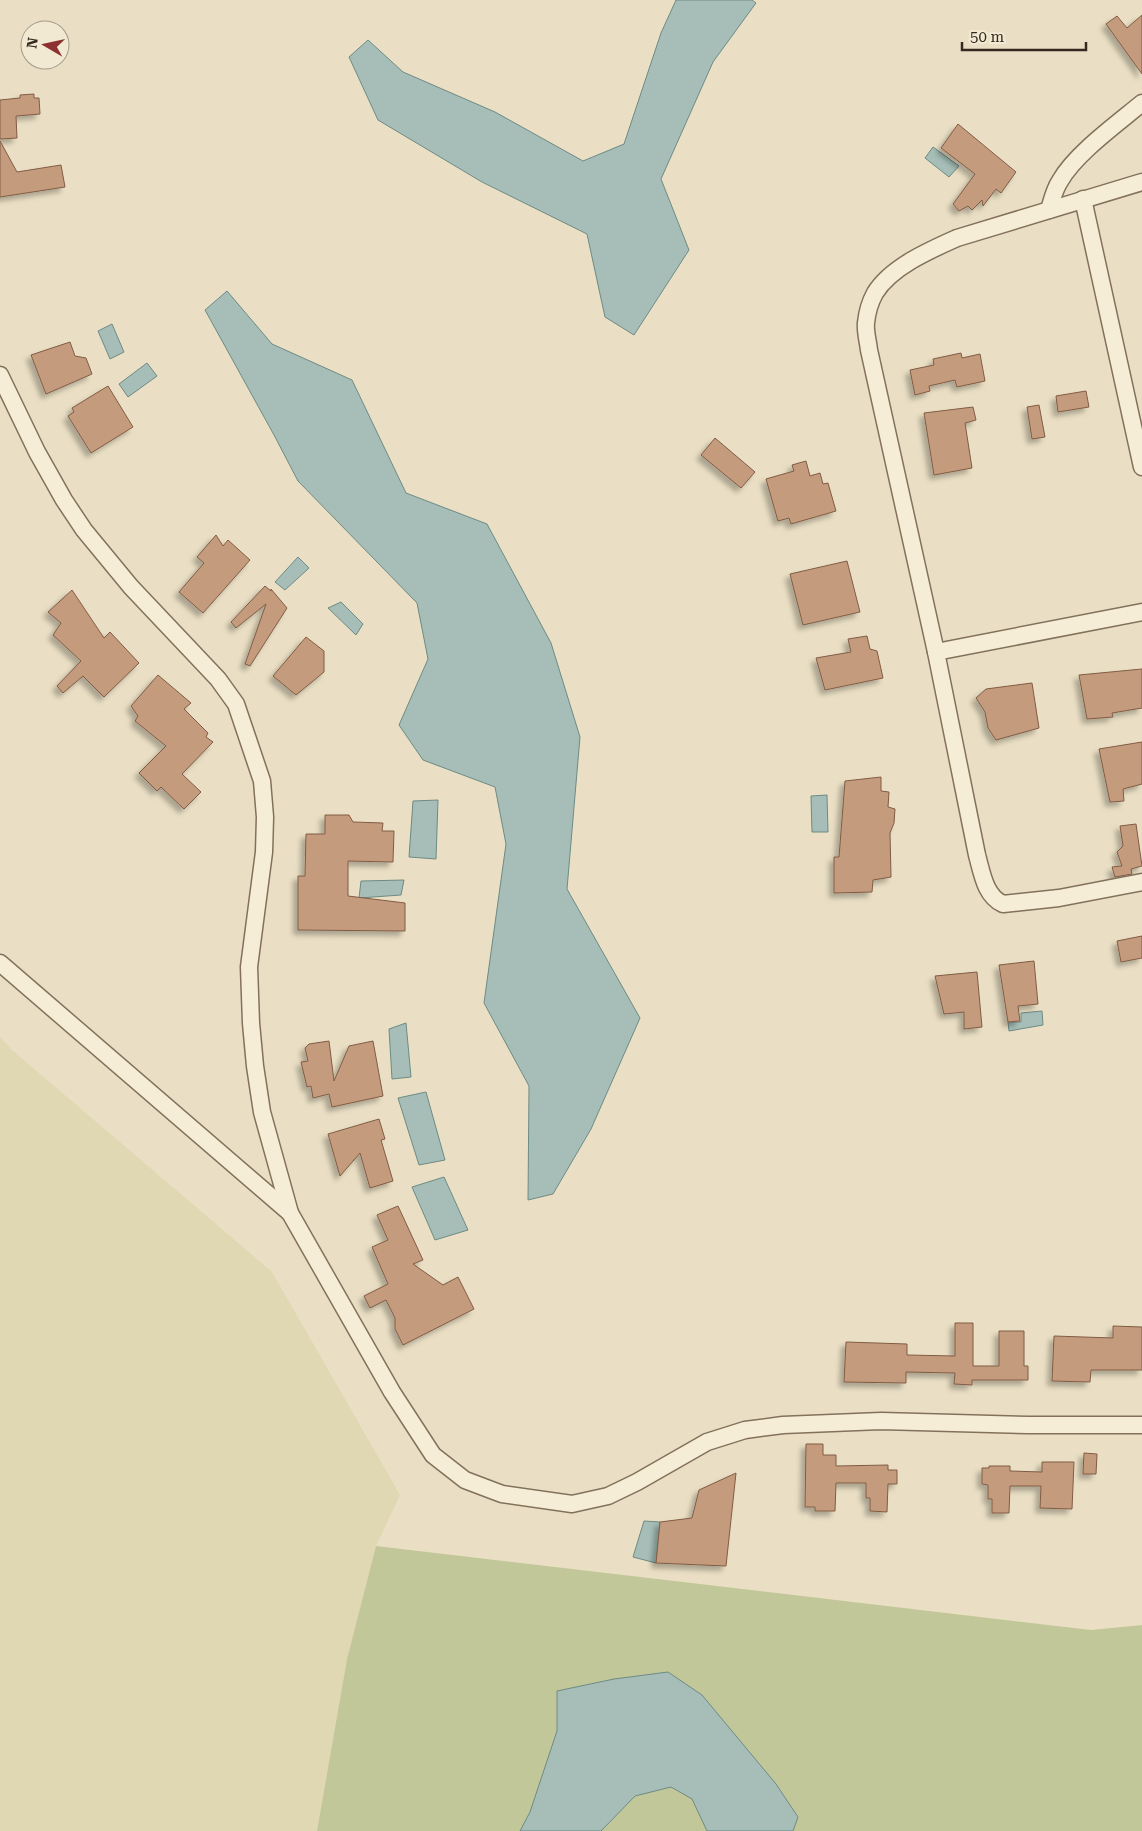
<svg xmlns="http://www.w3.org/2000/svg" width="1142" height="1831" viewBox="0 0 1142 1831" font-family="'Roboto Serif',serif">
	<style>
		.farmland { fill: #dfd8b2 }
		.green { fill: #c2c799 }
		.water { fill: #a6beb7; stroke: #6d8b84 }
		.building { fill: #c59b7d; stroke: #805c44; filter: url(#shadow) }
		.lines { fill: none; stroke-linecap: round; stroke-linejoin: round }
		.minor-casing { stroke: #83715c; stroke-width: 19 }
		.minor { stroke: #f6edd7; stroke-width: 16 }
	</style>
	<defs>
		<filter id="shadow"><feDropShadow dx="-4.5" dy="4.5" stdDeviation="2.5" flood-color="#0004"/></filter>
	</defs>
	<rect width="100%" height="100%" fill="#eadfc4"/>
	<path class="farmland" d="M0,1037L12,1050L272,1272L400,1495L376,1546L347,1659L317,1831H0Z"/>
	<path class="green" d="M376,1546L1091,1630L1142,1625V1831H317L347,1659Z"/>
	<g class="water">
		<path d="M676,0H752L756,3L713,62L661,179L689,250L634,335L605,317L587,234L482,182L378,120L349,57L368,40L403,72L495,112L583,161L624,144L661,33Z"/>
		<path d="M933,147L959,166L949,177L925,158Z"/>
		<path d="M227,291L272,344L352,380L406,493L487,524L551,643L580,737L567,889L640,1018L591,1129L553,1194L528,1200L529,1086L484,1003L506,844L495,787L423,760L399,725L428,659L417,603L298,481L274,435L205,310Z"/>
		<path d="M112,324L124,352L110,359L98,331Z"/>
		<path d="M147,363L157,376L128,397L119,384Z"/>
		<path d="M298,557L309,568L285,590L275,582Z"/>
		<path d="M341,602L363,624L356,635L328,608Z"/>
		<path d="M827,795L828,832H812L811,796Z"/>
		<path d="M438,800L436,859L409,857L413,801Z"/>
		<path d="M404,880L401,895L359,898L361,881Z"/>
		<path d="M1042,1011L1043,1025L1009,1031L1008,1022H1021V1013Z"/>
		<path d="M406,1023L411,1077L392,1079L389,1029Z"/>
		<path d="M426,1092L445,1160L419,1165L398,1098Z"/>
		<path d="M444,1177L468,1230L435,1240L412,1187Z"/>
		<path d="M644,1521L660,1522L656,1563L633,1557Z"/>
		<path d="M668,1672L702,1695L776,1784L798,1817L793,1831H707L692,1799L671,1787L635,1796L601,1831H520L530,1812L557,1731V1691L614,1679Z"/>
	</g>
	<g class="building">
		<path d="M1142,15V74L1106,24L1117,16L1127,28Z"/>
		<path d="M34,94V98H39L40,114L16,116L17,138L0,139V100L20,98V95Z"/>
		<path d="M958,124L1016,172L1001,193L996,189L983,206L982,200L972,210L968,206L959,211L953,204L975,174L941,148Z"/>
		<path d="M0,141L17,172L61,165L65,187L0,197Z"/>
		<path d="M70,342L75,356L86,358L92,374L46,394L31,355Z"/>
		<path d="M961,353L962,358L980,354L985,381L957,387L955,380L929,386L930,391L915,395L910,370L934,365L933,359Z"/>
		<path d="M108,386L133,427L91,453L68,416L74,412L72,408Z"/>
		<path d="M1086,391L1089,407L1058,412L1056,396Z"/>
		<path d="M1039,405L1045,437L1032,439L1027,407Z"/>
		<path d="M973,407L976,420L965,423L972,468L934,475L924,413Z"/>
		<path d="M715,438L755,472L741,488L701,455Z"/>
		<path d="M806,461L810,476L820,473L823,484L828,483L836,511L791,524L789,518L778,521L766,479L794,471L792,465Z"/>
		<path d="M216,535L223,546L228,540L250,560L203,613L179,592L204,563L197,557Z"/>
		<path d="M847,561L860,612L803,625L790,574Z"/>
		<path d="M265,586L271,591V589L287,608L250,666L245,664L266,604L236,628L231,622Z"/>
		<path d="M72,590L104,638L110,632L139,663L104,697L83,676L63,693L57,686L81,661L53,635L61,623L48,612Z"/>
		<path d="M867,636L870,649L877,651L883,678L825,690L816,658L851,652L848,639Z"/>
		<path d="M306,637L324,651V672L296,695L273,676Z"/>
		<path d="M1142,669V708L1112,713L1113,717L1087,719L1079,675Z"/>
		<path d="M158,675L191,703L184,709L208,733L206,737L213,742L182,774L201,792L184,809L161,787L157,791L139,773L166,746L135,721L138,716L131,706Z"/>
		<path d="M1032,683L1039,728L996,740L988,728L985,712L976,698L986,689Z"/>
		<path d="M1142,742V784L1123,789L1124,801L1110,802L1099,749Z"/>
		<path d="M881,777V791L889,792L888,807L895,809L894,823L890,833L891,877L873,880L872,892L834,893V857H839L845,781Z"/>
		<path d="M325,815H349L353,822L383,823L382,831H394L393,862L348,861V896L405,903V931L298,930V876H305L306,834H325Z"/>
		<path d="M1136,824L1142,866L1131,869L1132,874L1115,877L1112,867L1122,866L1117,852L1123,846L1120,826Z"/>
		<path d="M1142,936V958L1121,962L1117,941Z"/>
		<path d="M1034,961L1038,1004L1018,1006L1020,1021L1008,1022L999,965Z"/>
		<path d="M977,972L982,1027L964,1029V1012L944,1014L935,976Z"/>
		<path d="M329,1041L334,1081L349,1046L373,1041L383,1096L332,1107L329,1094L313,1098L311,1086L307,1087L301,1062L308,1061L305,1048L309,1044Z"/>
		<path d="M379,1119L385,1139L381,1140L393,1181L370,1188L360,1153L340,1176L328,1134Z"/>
		<path d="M398,1206L423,1260L413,1264L443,1285L458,1277L474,1309L403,1345L395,1329V1318L386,1300L370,1308L364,1296L388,1284L372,1247L388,1240L377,1215Z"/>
		<path d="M955,1323H973V1366H999V1331H1024V1366H1028V1380H972V1385L954,1384L955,1373L906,1372V1383L844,1382L846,1342L907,1344V1355L955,1356Z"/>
		<path d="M1113,1326L1142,1327V1370H1091L1090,1382L1052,1381L1054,1336L1113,1338Z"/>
		<path d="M806,1444H823V1455H836V1466L888,1465V1470H897V1484H888L887,1512L870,1511V1498H866V1483H836L835,1511H815V1507H805Z"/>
		<path d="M1084,1453L1097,1454L1096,1474H1083Z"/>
		<path d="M1042,1462H1074L1072,1509L1040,1508L1041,1486H1010L1009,1513H992V1499H988V1485L982,1484V1468H989V1466H1010V1471L1042,1472Z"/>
		<path d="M736,1473L726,1566L656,1563L660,1522L692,1518L699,1490Z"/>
	</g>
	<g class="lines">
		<g class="minor-casing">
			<g id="minor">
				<path d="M1142,182L957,238C930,250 891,267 875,293C870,302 867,313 866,323C865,331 868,341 869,350L936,652L977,855C982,873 985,896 1003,904L1059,898L1142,882"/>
				<path d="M1083,199L1142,467"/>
				<path d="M1049,210C1052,200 1054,190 1060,181C1075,154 1118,123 1142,103"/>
				<path d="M0,375L37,452L64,500L84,530L131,587L218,679L236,704L262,781L265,817L264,852L249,967L251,1023L255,1066L262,1112L290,1213L392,1392L433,1455L465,1480L502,1494L572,1504L608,1496L637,1482L707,1442L745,1430L783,1425L881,1421L1028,1425H1142"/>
				<path d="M936,652L1142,612"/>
				<path d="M0,963L290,1213"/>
			</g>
		</g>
		<use href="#minor" class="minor"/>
	</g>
	<g transform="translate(45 45) rotate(279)"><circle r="24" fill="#f2e9d3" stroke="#a69c8b"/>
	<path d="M0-4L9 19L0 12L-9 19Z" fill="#8d3131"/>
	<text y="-8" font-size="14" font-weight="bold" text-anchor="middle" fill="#35291f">N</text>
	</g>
	<path d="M962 42v8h124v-8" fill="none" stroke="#35291f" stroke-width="2.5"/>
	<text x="970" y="42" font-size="15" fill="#35291f" stroke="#f2e9d3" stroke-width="4" paint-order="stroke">50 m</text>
</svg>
